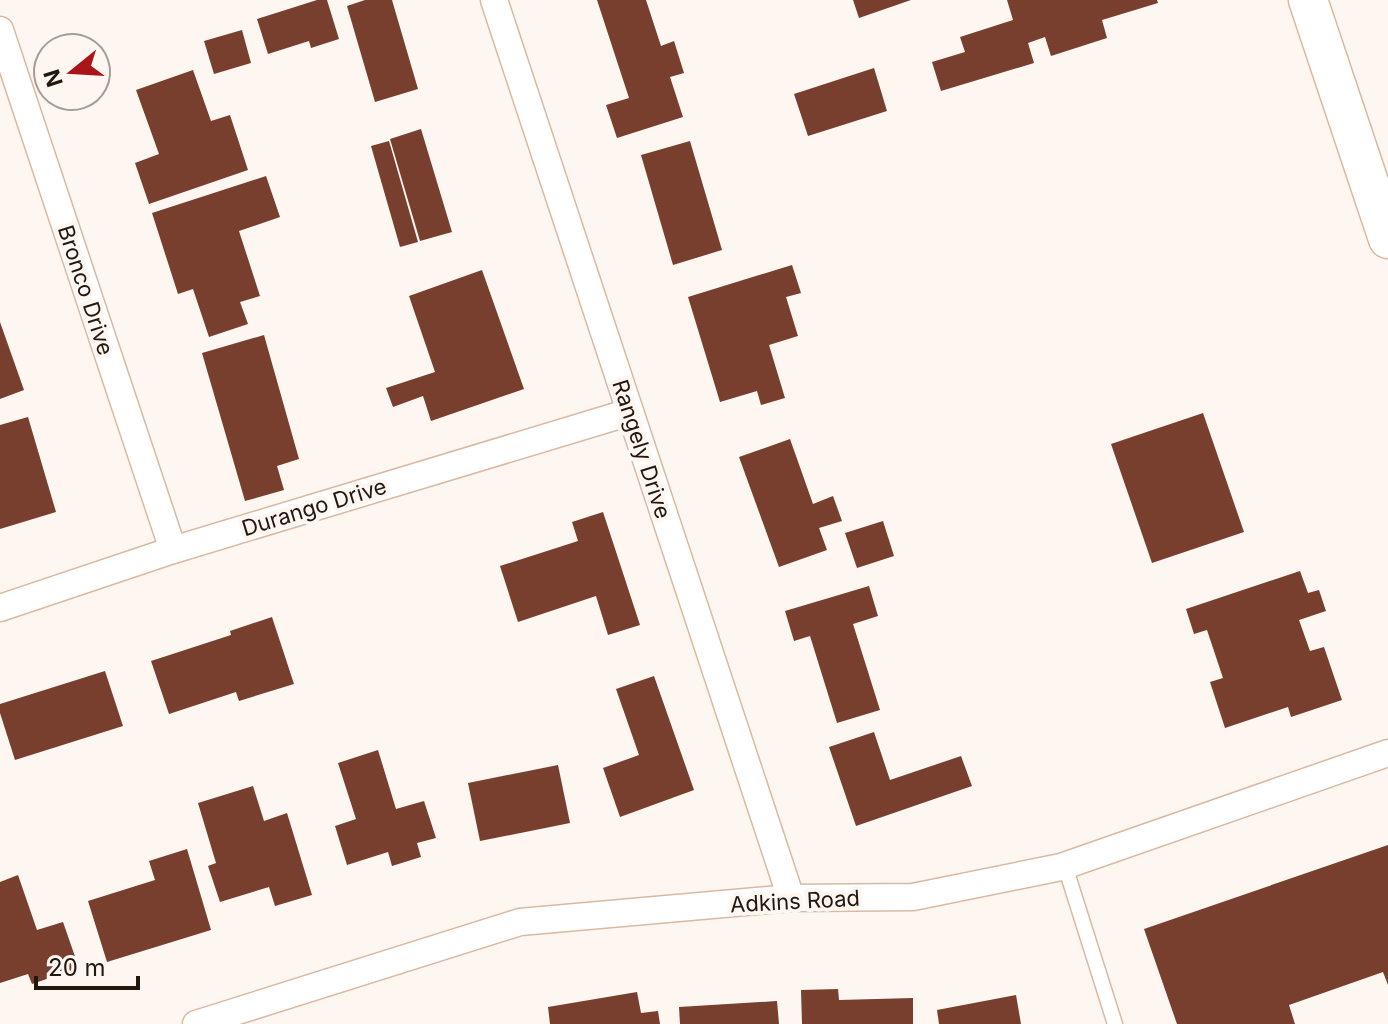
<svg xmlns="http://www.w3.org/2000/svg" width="1388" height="1024" viewBox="0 0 1388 1024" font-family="Inter,sans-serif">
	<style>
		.building { fill: #783e2e }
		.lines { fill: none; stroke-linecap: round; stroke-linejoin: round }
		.service-casing { stroke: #dab9a2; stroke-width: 17 }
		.minor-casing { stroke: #dab9a2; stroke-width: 29 }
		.secondary-casing { stroke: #dab9a2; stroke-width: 41 }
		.service { stroke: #fff; stroke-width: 14 }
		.minor { stroke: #fff; stroke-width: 26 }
		.secondary { stroke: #fff; stroke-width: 38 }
		.labels { text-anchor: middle; stroke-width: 8; stroke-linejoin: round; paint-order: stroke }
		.street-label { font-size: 22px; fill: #23170e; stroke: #fdf6f1 }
	</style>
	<rect width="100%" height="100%" fill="#fdf6f1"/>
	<g class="building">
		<path d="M317,0H327L339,39L311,48L309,41L268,54L257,19Z"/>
		<path d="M365,0H392L418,89L375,102L347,6Z"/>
		<path d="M597,0H646L661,46L674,41L684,73L670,77L683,117L617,138L606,105L629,98Z"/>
		<path d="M853,0H911L859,18Z"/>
		<path d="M1007,0H1157L1158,3L1102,20L1107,38L1051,56L1045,37L1028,43L1034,63L941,91L932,62L965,52L960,37L1013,20Z"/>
		<path d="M242,30L251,63L214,74L204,41Z"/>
		<path d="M874,68L887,111L808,136L794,94Z"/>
		<path d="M193,70L211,121L230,115L248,170L149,204L135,163L159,154L136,90Z"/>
		<path d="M421,129L452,232L420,241L390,139Z"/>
		<path d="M389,141L418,242L400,247L371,146Z"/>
		<path d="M690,141L722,250L673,265L641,155Z"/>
		<path d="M266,176L280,217L239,231L260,296L240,302L248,324L209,337L193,289L178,294L152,213Z"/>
		<path d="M792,265L801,293L786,297L798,336L769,345L785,398L761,405L757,391L720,402L688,297Z"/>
		<path d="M482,270L524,389L431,421L423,396L393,407L386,388L435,372L409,296Z"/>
		<path d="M0,322L24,390L0,399Z"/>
		<path d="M264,335L299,459L277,466L284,490L245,501L202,353Z"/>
		<path d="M1203,413L1244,532L1152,563L1111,444Z"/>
		<path d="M28,417L56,512L0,529V425Z"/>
		<path d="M790,439L813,504L833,496L842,521L819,528L827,550L779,567L739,457Z"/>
		<path d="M603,512L640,625L608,635L596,596L518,622L500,566L578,541L572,522Z"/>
		<path d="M883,521L894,556L857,568L845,533Z"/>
		<path d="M1300,571L1308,593L1319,590L1326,611L1299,620L1310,651L1324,647L1342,700L1291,717L1288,707L1225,728L1210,682L1223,678L1207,630L1194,634L1186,609Z"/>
		<path d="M869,586L878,616L853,624L880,710L837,723L810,636L794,641L785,611Z"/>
		<path d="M272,617L294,684L239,701L236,692L169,714L151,661L231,635L230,631Z"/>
		<path d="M105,671L123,726L15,760L0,713V704Z"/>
		<path d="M654,676L694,790L620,817L603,768L639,755L616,689Z"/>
		<path d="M874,732L890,780L961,756L972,786L856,826L829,747Z"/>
		<path d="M378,750L396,809L424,801L436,838L417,843L421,857L392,866L388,852L347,865L335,826L356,819L338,763Z"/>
		<path d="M558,765L570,823L480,841L468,783Z"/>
		<path d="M253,786L264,821L287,813L312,895L275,906L269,887L220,902L208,866L216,863L198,803Z"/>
		<path d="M1388,845V985L1383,972L1289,1005L1295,1024H1177L1144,929Z"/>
		<path d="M187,849L211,930L107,962L88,901L155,880L149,861Z"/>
		<path d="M18,875L37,930L63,922L79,968L32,984L28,974L0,983V882Z"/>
		<path d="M838,989L839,1000L913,998V1024H802L801,990Z"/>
		<path d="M637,992L641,1013L658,1011L660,1024H550L548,1007Z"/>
		<path d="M1016,995L1021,1024H939L937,1010Z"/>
		<path d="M777,1001L779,1024H680L679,1007Z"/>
	</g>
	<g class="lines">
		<g class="service-casing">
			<path id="service" d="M1065,866L1115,1024"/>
		</g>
		<g class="minor-casing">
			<g id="minor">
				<path d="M494,0L791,898"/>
				<path d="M0,30L173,550"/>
				<path d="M0,608L173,550L630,412"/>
				<path d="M196,1024L520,922L791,898L913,897L1061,867L1388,753"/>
			</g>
		</g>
		<g class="secondary-casing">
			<path id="secondary" d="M1308,0L1388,239"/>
		</g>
		<use href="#service" class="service"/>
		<use href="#minor" class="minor"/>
		<use href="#secondary" class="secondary"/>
	</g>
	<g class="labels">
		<g class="street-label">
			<text transform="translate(86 290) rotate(72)" y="8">Bronco Drive</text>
			<text transform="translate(642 449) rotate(72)" y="8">Rangely Drive</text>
			<text transform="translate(314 507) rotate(-17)" y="8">Durango Drive</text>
			<text transform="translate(795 901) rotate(-3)" y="8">Adkins Road</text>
		</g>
	</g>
	<g transform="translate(72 72) rotate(252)"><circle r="38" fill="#fdf6f1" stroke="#a69d96" stroke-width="2"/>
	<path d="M0-6L14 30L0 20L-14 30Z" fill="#a91519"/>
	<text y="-12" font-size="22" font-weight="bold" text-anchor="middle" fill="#23170e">N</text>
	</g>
	<path d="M36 976v12h102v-12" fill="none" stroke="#23170e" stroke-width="4"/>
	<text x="48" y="976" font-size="24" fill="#23170e" stroke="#fdf6f1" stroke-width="6" paint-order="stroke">20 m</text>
</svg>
